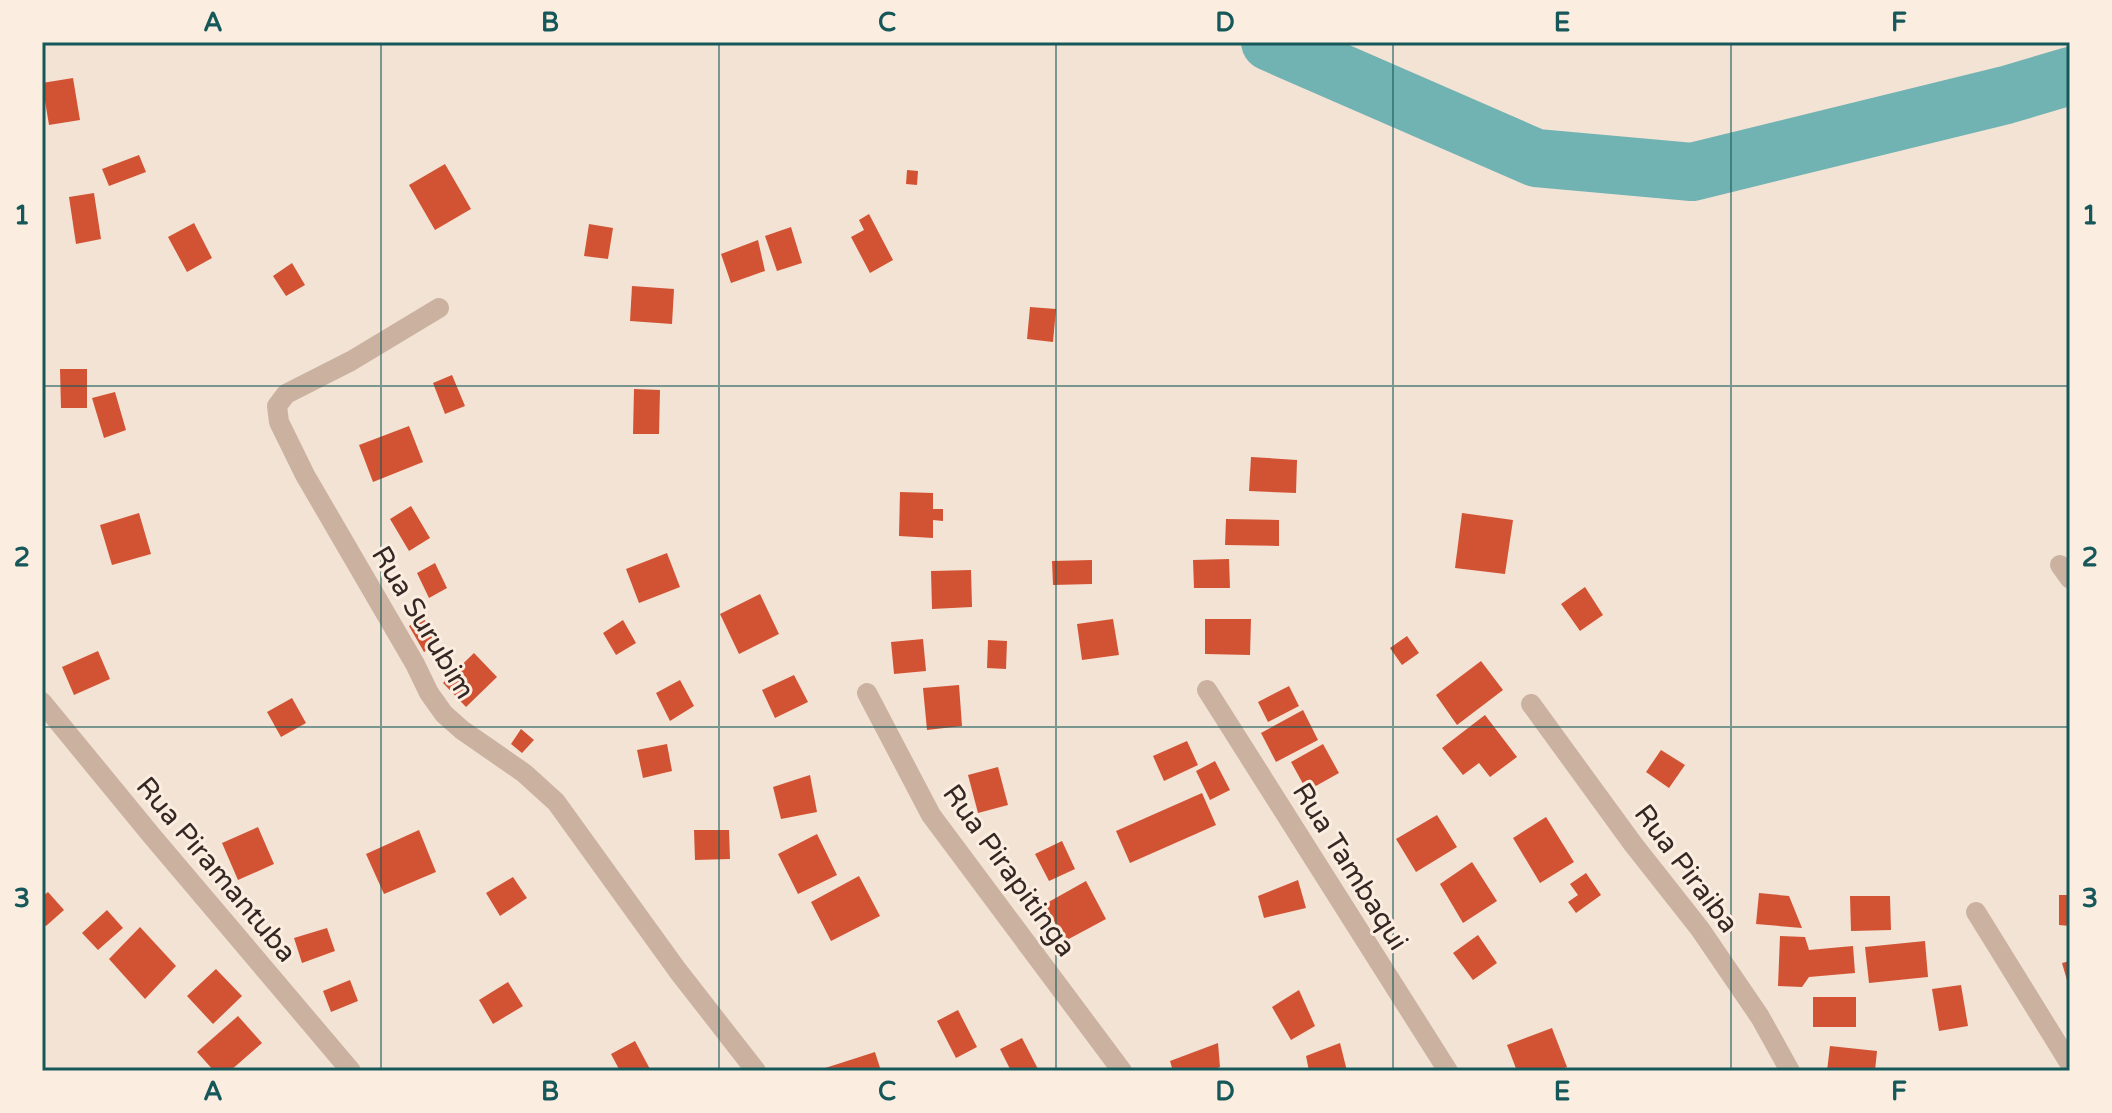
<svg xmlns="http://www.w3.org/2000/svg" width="2112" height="1113" viewBox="0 0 2112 1113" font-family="'Varela Round',sans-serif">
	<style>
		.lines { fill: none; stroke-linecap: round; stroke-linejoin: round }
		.river { stroke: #71b2b2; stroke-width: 58 }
		.building { fill: #d25334 }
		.minor { stroke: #cbb2a0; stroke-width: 20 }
		.grid { fill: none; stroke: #165859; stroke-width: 2; stroke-opacity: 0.55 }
		.labels { text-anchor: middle; stroke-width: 6; stroke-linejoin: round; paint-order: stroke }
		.street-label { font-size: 28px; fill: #352824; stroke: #fbeee1 }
		.neatline { fill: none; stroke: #165859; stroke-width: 3 }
		.grid-label { font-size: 26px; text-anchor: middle; font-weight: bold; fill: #165859 }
	</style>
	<rect width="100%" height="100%" fill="#f3e3d5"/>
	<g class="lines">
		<path class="river" d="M1270,42L1536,158L1692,172L2006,95L2070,76"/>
	</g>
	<g class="building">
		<path d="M73,78L80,120L49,125L42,83Z"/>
		<path d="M139,155L146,172L109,186L102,169Z"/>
		<path d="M445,164L471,209L435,230L409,185Z"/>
		<path d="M907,170L918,171L917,185L906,184Z"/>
		<path d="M94,193L101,239L76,244L69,197Z"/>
		<path d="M869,214L893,260L870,273L851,237L864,230L859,220Z"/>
		<path d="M194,223L212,258L187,272L168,237Z"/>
		<path d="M589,224L613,228L608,259L584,256Z"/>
		<path d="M791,227L802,263L777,271L765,236Z"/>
		<path d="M758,240L765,271L731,283L721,254Z"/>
		<path d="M292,263L305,285L286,296L273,276Z"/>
		<path d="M632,286L674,289L672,324L630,321Z"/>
		<path d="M1030,307L1056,309L1053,342L1027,339Z"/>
		<path d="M60,369H87V408H61Z"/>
		<path d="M452,375L465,406L445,414L433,383Z"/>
		<path d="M634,389L660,390L659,434H633Z"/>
		<path d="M115,392L126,430L104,438L92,398Z"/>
		<path d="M409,426L423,462L373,482L359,445Z"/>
		<path d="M1251,457L1297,460L1296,493L1249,491Z"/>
		<path d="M900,492L933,493V509H943V521L933,520V538L899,536Z"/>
		<path d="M411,506L430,538L409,551L390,519Z"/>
		<path d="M139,513L151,554L112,565L100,525Z"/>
		<path d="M1462,513L1513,520L1505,574L1455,568Z"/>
		<path d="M1226,519L1279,520V546L1225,545Z"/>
		<path d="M667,553L680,587L639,603L626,569Z"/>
		<path d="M1229,559L1230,588H1194L1193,560Z"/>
		<path d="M1092,560V584L1053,585L1052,561Z"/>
		<path d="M435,563L447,588L429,598L417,573Z"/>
		<path d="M971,570L972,607L932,609L931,571Z"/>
		<path d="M1585,587L1603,615L1580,631L1561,604Z"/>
		<path d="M760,594L779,634L739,654L720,614Z"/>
		<path d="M423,617L438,644L424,652L409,626Z"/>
		<path d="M1113,619L1119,655L1082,660L1077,624Z"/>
		<path d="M1205,619H1251L1250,655L1205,654Z"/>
		<path d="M623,620L636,643L616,655L603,633Z"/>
		<path d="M1407,636L1419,653L1402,665L1390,648Z"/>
		<path d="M923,639L926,671L894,674L891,642Z"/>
		<path d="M988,640L1007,641L1006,669L987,668Z"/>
		<path d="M98,651L110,679L74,695L62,667Z"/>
		<path d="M474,653L497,677L466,707L443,683Z"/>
		<path d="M1481,661L1503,690L1457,725L1436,695Z"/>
		<path d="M794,675L808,702L775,718L762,690Z"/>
		<path d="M680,680L694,706L670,721L656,693Z"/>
		<path d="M959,685L962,726L927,730L923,688Z"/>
		<path d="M1289,686L1299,706L1268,722L1258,702Z"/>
		<path d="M292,698L306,723L281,737L267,712Z"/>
		<path d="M1303,710L1318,740L1276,762L1261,733Z"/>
		<path d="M1485,715L1517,757L1490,777L1479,763L1463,775L1442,748Z"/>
		<path d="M521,729L534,740L522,753L511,744Z"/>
		<path d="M1187,741L1198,765L1164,781L1153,756Z"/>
		<path d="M667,744L672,771L643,778L637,750Z"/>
		<path d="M1323,744L1339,773L1307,791L1291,762Z"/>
		<path d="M1661,750L1685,765L1669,788L1646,772Z"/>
		<path d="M1215,761L1230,790L1210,800L1196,771Z"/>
		<path d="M998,767L1008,805L978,813L968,775Z"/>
		<path d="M810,775L817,812L781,819L773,787Z"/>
		<path d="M1202,793L1216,825L1130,863L1116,831Z"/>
		<path d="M1437,815L1457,847L1416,872L1396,839Z"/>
		<path d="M1546,817L1574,862L1540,883L1513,838Z"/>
		<path d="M258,827L274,864L238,880L222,843Z"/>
		<path d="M419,830L436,872L384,894L366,854Z"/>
		<path d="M694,830H729L730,859L695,860Z"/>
		<path d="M817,834L837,875L798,894L778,854Z"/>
		<path d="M1062,841L1075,869L1049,881L1035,854Z"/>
		<path d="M1472,862L1497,901L1463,923L1440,884Z"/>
		<path d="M1586,873L1601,895L1576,913L1568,902L1578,895L1570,884Z"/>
		<path d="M859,876L880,916L831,941L811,902Z"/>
		<path d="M513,877L527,898L500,916L486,893Z"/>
		<path d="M1298,880L1306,908L1264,918L1258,896Z"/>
		<path d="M1086,881L1106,919L1065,941L1045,904Z"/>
		<path d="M48,892L64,910L46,926L42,922V897Z"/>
		<path d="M1759,893L1789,896L1802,928L1756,924Z"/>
		<path d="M2059,895H2070V926L2059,925Z"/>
		<path d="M1850,896H1890L1891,930L1851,931Z"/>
		<path d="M107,910L123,928L98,950L82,933Z"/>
		<path d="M140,927L176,966L145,999L109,959Z"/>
		<path d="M327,928L335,951L302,963L294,938Z"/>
		<path d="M1478,935L1497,963L1473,980L1453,953Z"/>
		<path d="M1780,936L1805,937L1809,950L1853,946L1855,973L1809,977L1802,987L1778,986Z"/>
		<path d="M1925,941L1928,977L1869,983L1865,947Z"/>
		<path d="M2070,961V986L2069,987L2062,963Z"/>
		<path d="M216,969L242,996L213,1024L187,996Z"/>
		<path d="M350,980L358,1001L331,1012L323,991Z"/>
		<path d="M508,982L523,1006L493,1024L479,1000Z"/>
		<path d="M1961,985L1968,1026L1939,1031L1932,989Z"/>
		<path d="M1299,990L1315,1026L1291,1040L1272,1007Z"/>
		<rect x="1813" y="997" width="43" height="30"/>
		<path d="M958,1010L977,1047L956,1058L937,1021Z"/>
		<path d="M238,1016L262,1043L230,1071H214L197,1052Z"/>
		<path d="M1552,1028L1567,1067L1557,1071H1517L1507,1045Z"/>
		<path d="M1022,1038L1039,1071H1011L1000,1049Z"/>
		<path d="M635,1041L651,1071H620L611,1054Z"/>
		<path d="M1218,1043L1220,1067L1210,1071H1173L1170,1061Z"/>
		<path d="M1340,1043L1347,1071H1309L1306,1056Z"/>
		<path d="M1830,1046L1877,1051L1875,1071H1827Z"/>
		<path d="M875,1052L881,1071H820L819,1070Z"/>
	</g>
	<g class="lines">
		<g class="minor">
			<path d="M439,308L351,361L286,394L277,406L279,422L305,475L415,664L429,693L444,714L462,730L524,773L556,802L678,971L756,1071"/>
			<path d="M2060,565L2070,579"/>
			<path d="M1207,690L1448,1071"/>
			<path d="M867,693L931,815L1122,1071"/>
			<path d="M42,702L152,836L351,1071"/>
			<path d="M1531,704L1633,844L1700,929L1760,1017L1790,1071"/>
			<path d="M1976,912L2070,1064"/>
		</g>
	</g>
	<path class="grid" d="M381,42V1071M719,42V1071M1056,42V1071M1393,42V1071M1731,42V1071M42,386H2070M42,727H2070"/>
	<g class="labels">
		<g class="street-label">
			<text transform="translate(424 622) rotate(59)" y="10">Rua Surubim</text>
			<text transform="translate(1351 866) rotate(58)" y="10">Rua Tambaqui</text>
			<text transform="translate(1687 868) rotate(53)" y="10">Rua Piraiba</text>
			<text transform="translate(217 869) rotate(50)" y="10">Rua Piramantuba</text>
			<text transform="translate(1010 870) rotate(54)" y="10">Rua Pirapitinga</text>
		</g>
	</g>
	<rect width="2112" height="1113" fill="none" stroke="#fbeee1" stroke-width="88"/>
	<rect x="44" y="44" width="2024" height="1025" class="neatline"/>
	<g class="grid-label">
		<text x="213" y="31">A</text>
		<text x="550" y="31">B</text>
		<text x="887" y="31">C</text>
		<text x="1225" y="31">D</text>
		<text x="1562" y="31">E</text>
		<text x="1899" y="31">F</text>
		<text x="22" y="224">1</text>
		<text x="2090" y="224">1</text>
		<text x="22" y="566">2</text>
		<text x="2090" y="566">2</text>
		<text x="22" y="907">3</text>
		<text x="2090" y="907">3</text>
		<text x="213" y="1100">A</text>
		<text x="550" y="1100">B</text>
		<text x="887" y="1100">C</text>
		<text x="1225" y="1100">D</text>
		<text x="1562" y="1100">E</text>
		<text x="1899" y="1100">F</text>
	</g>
</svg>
